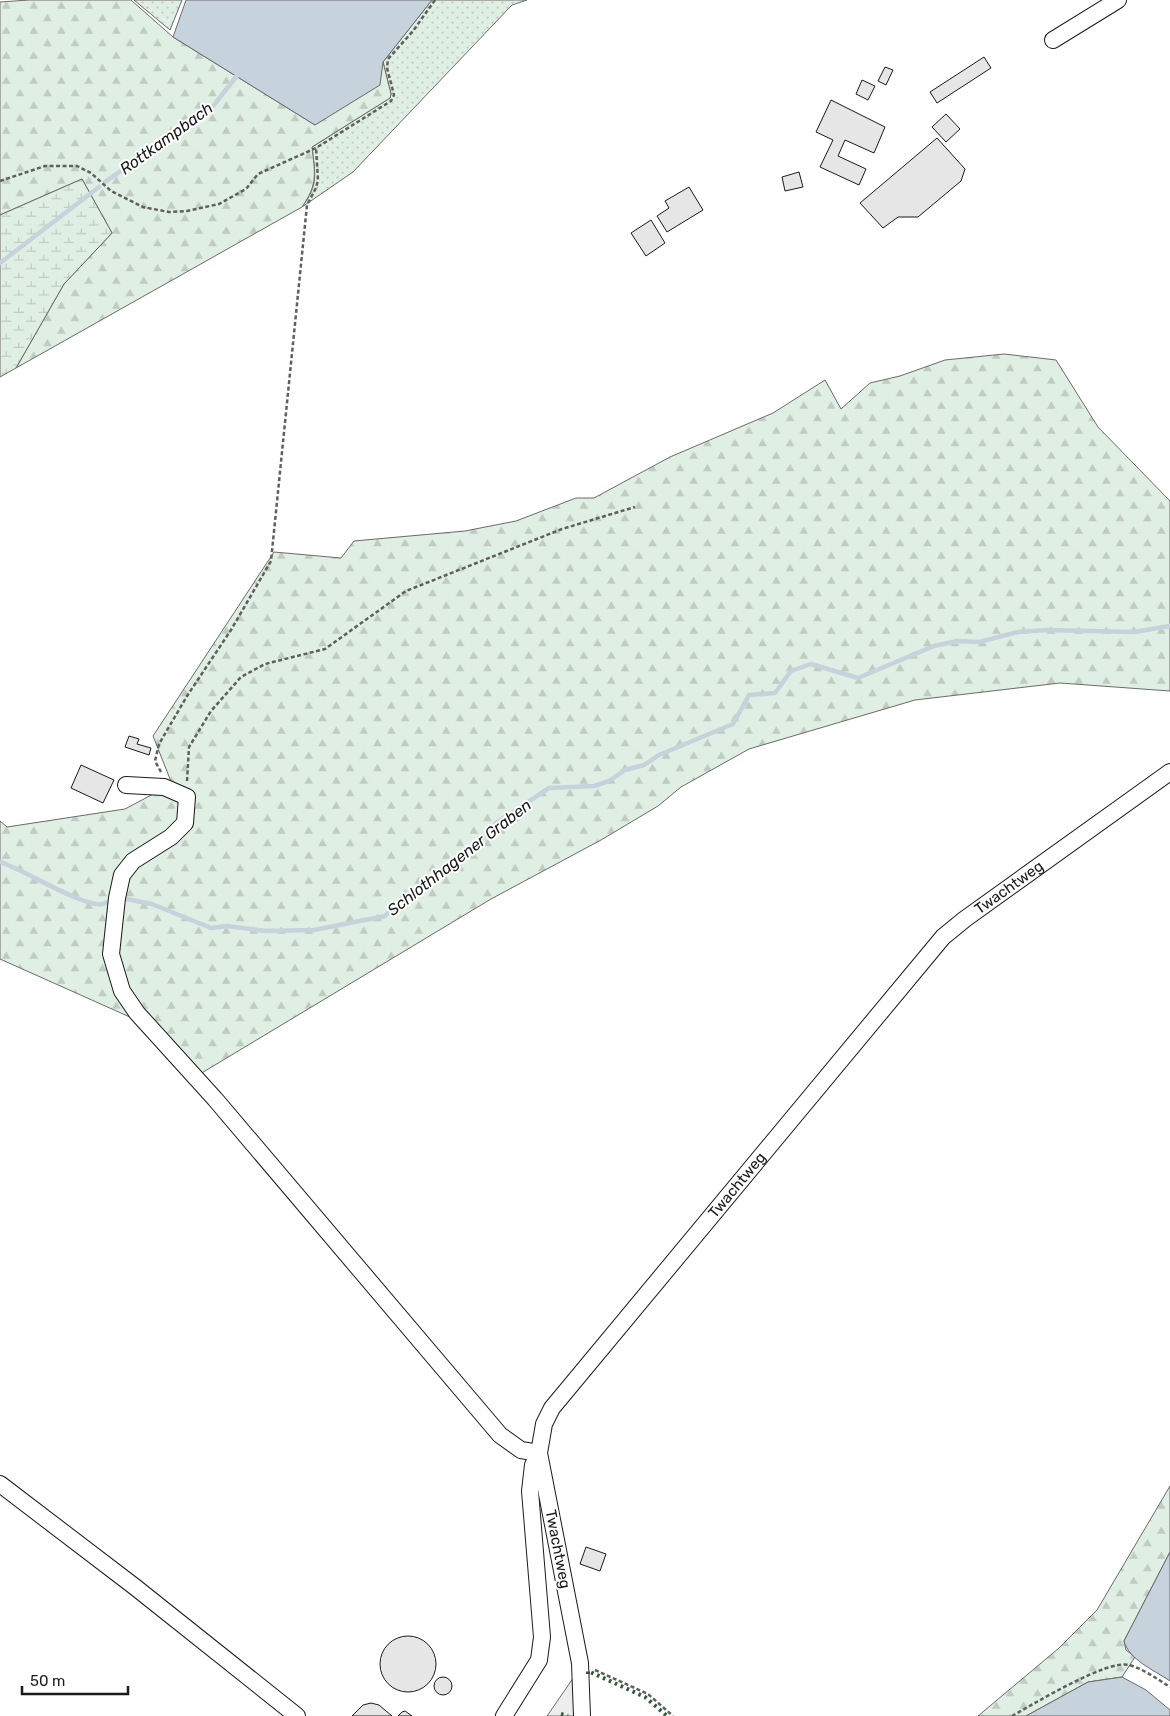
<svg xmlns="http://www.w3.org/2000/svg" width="1170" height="1716" viewBox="0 0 1170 1716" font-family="Rubik,sans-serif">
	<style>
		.grass { fill: url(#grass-dots); stroke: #6a6a6a }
		.forest { fill: url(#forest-firs); stroke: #6a6a6a }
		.wetland { fill: url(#wetland-marsh); stroke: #6a6a6a }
		.parking { fill: #ededed; stroke: #6a6a6a }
		.water { fill: #c6d2dc; stroke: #6a6a6a }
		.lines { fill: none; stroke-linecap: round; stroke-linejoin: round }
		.stream { stroke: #c6d2dc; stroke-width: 4.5 }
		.building { fill: #e6e6e6; stroke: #1a1a1a }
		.minor-casing { stroke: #1a1a1a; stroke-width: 18 }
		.path { stroke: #5f5f5f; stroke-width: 2.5; stroke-dasharray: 4 2.5; stroke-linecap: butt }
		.minor { stroke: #fff; stroke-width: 16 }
		.hedge { stroke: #2b5a34; stroke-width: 4; stroke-dasharray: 2.5 4; stroke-linecap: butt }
		.labels { text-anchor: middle; stroke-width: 4; stroke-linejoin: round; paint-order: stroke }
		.street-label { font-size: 15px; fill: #1a1a1a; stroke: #fff }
		.water-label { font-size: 16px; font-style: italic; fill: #1a1a1a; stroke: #fff }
	</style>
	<defs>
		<pattern id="grass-dots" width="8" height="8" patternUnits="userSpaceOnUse" patternTransform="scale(1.25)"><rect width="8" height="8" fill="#e0efe3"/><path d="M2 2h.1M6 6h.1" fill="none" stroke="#c0ccc2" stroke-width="1.8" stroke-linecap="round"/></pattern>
		<pattern id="forest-firs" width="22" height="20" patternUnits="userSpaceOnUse" patternTransform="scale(1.25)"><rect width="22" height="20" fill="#e0efe3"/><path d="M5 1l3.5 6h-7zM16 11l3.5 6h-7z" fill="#c0ccc2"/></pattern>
		<pattern id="wetland-marsh" width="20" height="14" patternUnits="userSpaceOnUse" patternTransform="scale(1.25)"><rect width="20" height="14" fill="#e0efe3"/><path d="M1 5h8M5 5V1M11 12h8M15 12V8" fill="none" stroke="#c0ccc2"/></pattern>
	</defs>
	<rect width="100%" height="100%" fill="#fff"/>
	<g class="grass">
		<path d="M134,0H182L170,30Z"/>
		<path d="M432,0H527L512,5L353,172L302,207C319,184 315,174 312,147L390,98L391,94L383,62Z"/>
	</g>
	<g class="forest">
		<path d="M29,0H131L173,37L315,125L383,62L391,94L390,98L312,147C315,174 318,184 302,207L16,368L64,284L112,233L82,179L0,215V2Z"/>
		<path d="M1004,354L1056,360L1098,427L1170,501V691L1060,683L915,700L749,749L681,787L658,806L601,840L491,899L200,1074L132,1018L0,959V821L7,827L125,809L172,784L153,736L274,552L341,558L354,541L465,531L516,521L576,498H594L670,457L773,413L825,380L841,409L870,383L900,376L945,360Z"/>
		<path d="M1170,1486V1552L1124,1641L1126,1650L1135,1657L1122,1677L1088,1682L1026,1716H978L1059,1648L1097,1610Z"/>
	</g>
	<path class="wetland" d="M82,179L112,233L64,284L16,368L0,377V215Z"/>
	<path class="parking" d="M576,1674L577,1716H547Z"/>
	<g class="water">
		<path d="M186,0H432L383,62L380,85L315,125L173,37Z"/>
		<path d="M1170,1552V1681C1154,1670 1129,1660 1124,1641Z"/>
		<path d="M1122,1677L1146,1690L1170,1710V1716H1026L1088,1682Z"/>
	</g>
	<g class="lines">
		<g class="stream">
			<path d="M105,182L214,105L239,73"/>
			<path d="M0,263L99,187"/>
			<path d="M0,862C23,869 82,907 102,904C105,904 109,901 113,900"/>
			<path d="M121,898L152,904L211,928L227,926L266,931L314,930L385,916L404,896L427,884L488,834L496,823L549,788L594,786L609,781L625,770L644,765L659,755L733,724L749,695L775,693L791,671L811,664L858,678L934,646L958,641L979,642L1018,632L1047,630L1134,632L1170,626"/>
		</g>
	</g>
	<g class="building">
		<path d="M984,57L991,68L937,103L930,92Z"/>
		<path d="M885,67L893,70L886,85L878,81Z"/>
		<path d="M862,80L875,86L868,100L856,94Z"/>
		<path d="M831,100L885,127L874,153L845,140L838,156L866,169L859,185L820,167L833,140L816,132Z"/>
		<path d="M946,114L960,129L946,142L932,127Z"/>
		<path d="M937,138L965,169L961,181L918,217H898L883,228L860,203Z"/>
		<path d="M799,172L803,187L785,191L782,177Z"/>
		<path d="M689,187L703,210L667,232L657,216L669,208L665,201Z"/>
		<path d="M651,220L665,243L646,256L631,233Z"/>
		<path d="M129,736L139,739L137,744L151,748L149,755L125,747Z"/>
		<path d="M81,765L114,780L103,803L71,788Z"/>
		<path d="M586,1547L606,1554L600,1571L580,1564Z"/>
		<circle cx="408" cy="1664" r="28"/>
		<circle cx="443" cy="1686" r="9"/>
		<path d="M371,1703L379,1705L392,1716H352L363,1705Z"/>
		<path d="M405,1711L412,1716H398L402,1712Z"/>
	</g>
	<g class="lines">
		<g class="minor-casing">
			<g id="minor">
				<path d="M1053,40L1118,0"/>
				<path d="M126,785L164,787L187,797L185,823L171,837L133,861L122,875L117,898L111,954L122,991L137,1013L215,1099L500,1435L521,1450L539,1453"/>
				<path d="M0,1484L135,1587L297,1716"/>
				<path d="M504,1716L539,1660L542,1637L530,1491L533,1465L539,1453"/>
				<path id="s1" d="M582,1716L580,1663L539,1453L544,1424L552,1408L943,937L965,919L1170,772"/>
			</g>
		</g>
		<g class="path">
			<path d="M0,181L45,166H77L91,173L111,191L143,207L169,212L187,211L219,204L246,189L258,174L316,148L391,101L394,95L387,68L388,59L413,31L435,0"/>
			<path d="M161,772L155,761L159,744L187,696L231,630L271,561L307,205L316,188L318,180L316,148"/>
			<path d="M187,781L189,747L211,711L241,677L265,664L325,649L406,591L562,529L635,507"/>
			<path d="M595,1670L648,1694L673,1716"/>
			<path d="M1012,1716C1034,1704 1107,1659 1129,1665C1144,1669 1157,1679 1170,1687"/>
		</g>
		<use href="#minor" class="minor"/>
		<g class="hedge">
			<path d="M588,1674V1671L645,1697L667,1716"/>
			<path d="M561,1714L568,1716"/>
		</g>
	</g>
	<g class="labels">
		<g class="street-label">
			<text dy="5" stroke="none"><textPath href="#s1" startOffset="1009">Twachtweg</textPath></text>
			<text dy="5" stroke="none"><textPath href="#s1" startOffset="604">Twachtweg</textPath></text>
			<text transform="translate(558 1549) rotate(79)" y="5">Twachtweg</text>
		</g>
		<g class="water-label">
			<text transform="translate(166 138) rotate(-36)" y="6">Rottkampbach</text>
			<text transform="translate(459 857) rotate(-38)" y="6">Schlothhagener Graben</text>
		</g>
	</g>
	<path d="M22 1686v8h106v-8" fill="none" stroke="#1a1a1a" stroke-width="2.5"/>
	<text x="30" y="1686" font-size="15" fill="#1a1a1a" stroke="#ffffff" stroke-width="4" paint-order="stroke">50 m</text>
</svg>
